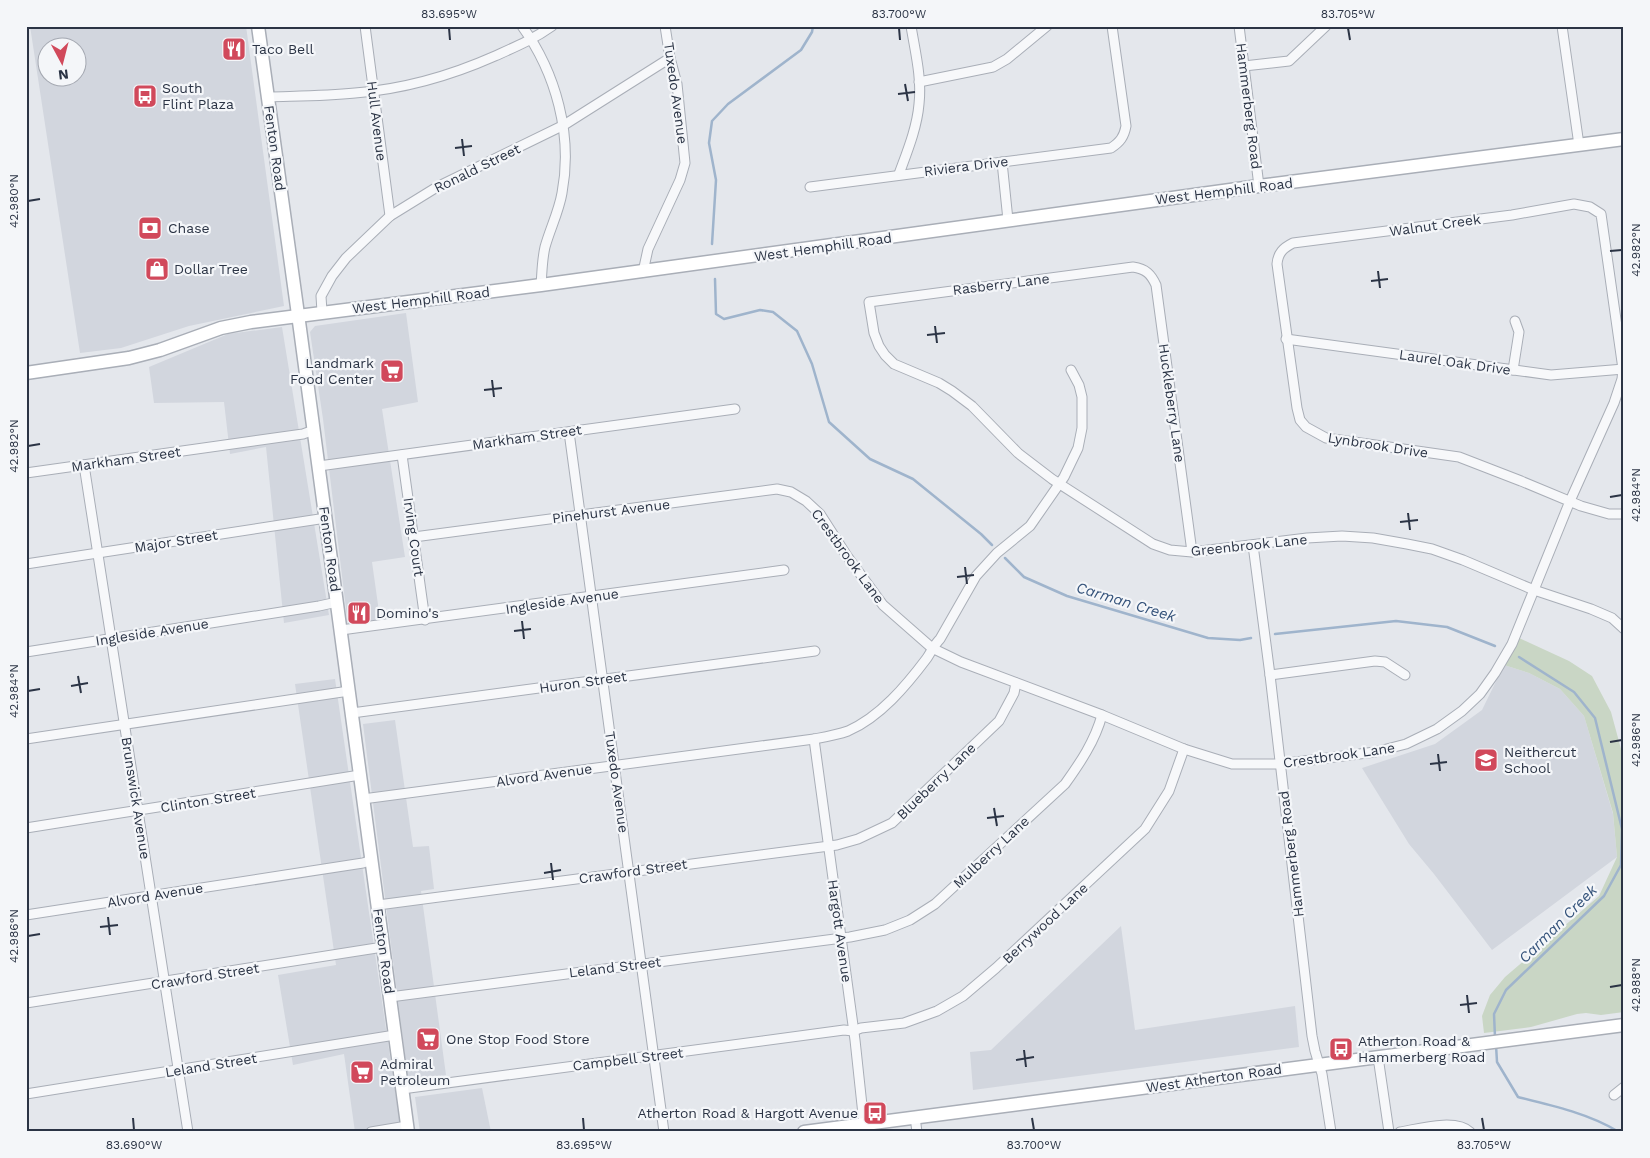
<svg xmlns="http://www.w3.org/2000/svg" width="1650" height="1158" viewBox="0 0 1650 1158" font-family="'Work Sans',sans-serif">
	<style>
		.built { fill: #d2d6de; fill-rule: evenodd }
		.green { fill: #c9d6c5 }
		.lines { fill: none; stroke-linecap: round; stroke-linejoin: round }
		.stream { stroke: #9fb4cc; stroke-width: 2.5 }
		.street-casing { stroke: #a9aeb7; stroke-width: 11 }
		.secondary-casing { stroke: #a9aeb7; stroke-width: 15 }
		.street { stroke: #f7f8fa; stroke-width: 9 }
		.secondary { stroke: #fff; stroke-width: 12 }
		.ticks { fill: none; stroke: #2b3445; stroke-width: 2 }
		.labels { text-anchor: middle; stroke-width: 4.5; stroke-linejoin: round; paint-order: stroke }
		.poi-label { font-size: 14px; fill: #2b3445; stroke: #f4f6f9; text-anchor: start }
		.street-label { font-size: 14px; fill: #2b3445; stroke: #f4f6f9 }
		.water-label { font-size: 15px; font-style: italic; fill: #34527a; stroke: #f4f6f9 }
		.neatline { fill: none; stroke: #2b3445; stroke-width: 2 }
		.ticks-label { font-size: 12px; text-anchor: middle; fill: #2b3445 }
	</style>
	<rect width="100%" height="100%" fill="#e4e7ec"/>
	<g class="built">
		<path d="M30,26H246L284,306L189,326L121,348L80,353ZM48,48H78V78H48Z"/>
		<path d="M406,313L418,402L382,409L405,557L372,562L380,619L348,625L323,419L310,332L315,326Z"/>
		<path d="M282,327L329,615L284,623L266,447L230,454L224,402L154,403L149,367L228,334Z"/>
		<path d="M1504,665L1529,673L1560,689L1584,716L1613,814L1617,857L1492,950L1434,874L1409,844L1362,768L1435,744L1482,710Z"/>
		<path d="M335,679L401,1132H355L344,1054L293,1065L278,975L336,965L295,684Z"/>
		<path d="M395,720L413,847L429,846L434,889L421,891L446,1075L408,1079L363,724Z"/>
		<path d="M1121,926L1135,1030L1295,1006L1299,1047L973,1090L970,1052L991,1050Z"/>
		<path d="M482,1088L491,1132H420L415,1097Z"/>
	</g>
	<path class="green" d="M1517,637L1569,661L1592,676L1611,712L1624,760V1012L1601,1015L1586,1013L1577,1014L1531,1027L1484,1033L1482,1016L1490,995L1505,977L1599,896L1617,857L1613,813L1584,716L1560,689L1529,673L1504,665Z"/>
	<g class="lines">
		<g class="stream">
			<path d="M712,244L716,180L709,143L712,121L728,104L801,50L812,32L813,26"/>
			<path d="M715,279L716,314L724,319L760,310L773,312L797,331L812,364L829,422L870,459L913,479L981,534L992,545"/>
			<path d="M1005,558L1024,577L1067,596L1208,638L1240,640L1251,638"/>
			<path d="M1275,634L1396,621L1447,627L1495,646"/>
			<path d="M1495,1037L1494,1014L1506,990L1604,896L1621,865L1622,829L1595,718L1574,692L1519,657"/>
			<path d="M1496,1045L1497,1062L1518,1097C1551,1105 1590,1114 1619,1132"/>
		</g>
		<g class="street-casing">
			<g id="street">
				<path d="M365,26L390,216"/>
				<path d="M522,26C556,73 573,135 562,193C559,211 550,229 545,247C542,260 542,273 541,285"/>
				<path d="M1239,26L1259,186"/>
				<path d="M1562,26L1579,145"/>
				<path d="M1244,66L1289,61L1326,26"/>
				<path d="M919,82L993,67L1007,59L1047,26"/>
				<path d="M268,97C297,96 326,96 355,93C405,89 450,76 495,56C515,47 534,39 552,26"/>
				<path d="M1002,162L1008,220"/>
				<path d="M899,174C907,152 917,128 919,104C922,78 915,51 911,26"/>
				<path d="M810,187L1111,148C1120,142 1124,137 1126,126L1112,26"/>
				<path d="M643,272L648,249L680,180L685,163L677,84L670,58L665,26"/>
				<path d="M322,312L321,296L332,276L346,258L390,216L437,187L564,125L670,58"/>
				<path d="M1286,339L1551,375L1624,369"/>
				<path d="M1513,370L1519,332L1515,321"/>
				<path d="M569,432L664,1132"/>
				<path d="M402,455L425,620"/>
				<path d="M84,465L188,1132"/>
				<path d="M319,466L735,409"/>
				<path d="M26,473L303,434L314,430"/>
				<path d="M414,537L777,489L791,492L806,501L820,514L847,556L883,605L932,648L961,662L1102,715L1184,749L1232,764H1280L1375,752L1406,744L1437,729L1462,711L1480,694L1495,673L1512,644L1570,501L1614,403L1622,379L1623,369L1601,214L1590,207L1574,204L1512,215L1293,243C1283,248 1278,253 1277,264L1297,408L1300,420L1306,427L1326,438L1459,457L1521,481L1581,506L1609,514H1624"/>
				<path d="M1253,545L1270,675L1312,1036L1315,1051L1322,1074L1331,1132"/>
				<path d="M1192,552L1156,285C1151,274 1146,269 1133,267L869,302L874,333L879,346L885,355L894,364L939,383L952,391L972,406L1018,453L1052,479L1153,544L1170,550L1192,552L1307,538L1342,536L1373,538L1407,544L1432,549L1463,560L1534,590L1591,609L1612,618L1624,629"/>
				<path d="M26,564L326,518"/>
				<path d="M341,630L784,570"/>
				<path d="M26,652L319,606L337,602"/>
				<path d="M1270,675L1375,661L1385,662L1405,675"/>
				<path d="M352,713L815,651"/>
				<path d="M26,739L349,691"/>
				<path d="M814,739L855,1040L864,1124"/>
				<path d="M363,799L814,739C825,737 837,735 848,731C880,717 906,686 927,658C931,652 934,645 940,639L976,576L997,553L1030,526L1064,477L1078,448L1082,428V397L1079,385L1071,370"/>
				<path d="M26,828L360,775"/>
				<path d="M378,905L837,845L858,839L892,823L999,721L1014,693L1016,683"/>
				<path d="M26,915L363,863L372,860"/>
				<path d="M390,997L850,937L885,930L910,920L935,904L1065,784C1080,763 1095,741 1102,715"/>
				<path d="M26,1003L383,947"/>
				<path d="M1378,1057L1389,1132"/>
				<path d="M402,1089L844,1030L853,1031L861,1028L904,1023L937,1011L963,996L996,968L1145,829L1169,791L1184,749"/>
				<path d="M26,1094L395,1035"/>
				<path d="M1614,1095L1624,1087"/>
				<path d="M915,1117L917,1132"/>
				<path d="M371,1132L407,1126"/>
				<path d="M1400,1132C1418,1129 1456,1118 1470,1132"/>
			</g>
		</g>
		<g class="secondary-casing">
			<g id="secondary">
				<path d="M258,26L300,329L408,1132"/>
				<path d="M26,373L129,358L160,350L221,328L251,322L541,285L1259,186L1624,139"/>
				<path d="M804,1132L1624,1025"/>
			</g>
		</g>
		<use href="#street" class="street"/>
		<use href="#secondary" class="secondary"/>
	</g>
	<path class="ticks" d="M449,28L450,40M899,28L900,40M1348,28L1350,40M905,84L908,101M898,94L915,92M462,139L464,156M455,148L472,146M28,201L40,199M1610,251L1622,250M1378,271L1380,288M1371,281L1388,279M935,326L937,343M927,335L945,333M492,380L494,397M484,390L502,388M28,446L40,444M1610,497L1622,495M1408,513L1410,530M1400,522L1418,520M965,567L967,584M957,577L974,575M522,621L524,639M514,631L531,629M78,676L81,693M71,686L88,683M28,691L40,689M1610,742L1622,740M1438,754L1440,771M1430,764L1447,762M994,808L997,826M987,818L1004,816M551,863L553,880M544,873L561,870M108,917L110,935M100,927L118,925M28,936L40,934M1610,987L1622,985M1467,995L1469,1013M1460,1005L1477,1003M1024,1050L1026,1067M1016,1060L1034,1057M133,1118L134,1130M583,1118L584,1130M1032,1118L1034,1130M1482,1118L1484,1130"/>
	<defs>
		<g id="restaurant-square" transform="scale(1.25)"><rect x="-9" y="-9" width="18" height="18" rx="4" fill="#d1495b" stroke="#f4f6f9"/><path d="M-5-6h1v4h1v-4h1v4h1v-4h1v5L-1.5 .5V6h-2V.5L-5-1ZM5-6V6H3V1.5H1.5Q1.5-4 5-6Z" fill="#fff"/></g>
		<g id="bus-square" transform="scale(1.25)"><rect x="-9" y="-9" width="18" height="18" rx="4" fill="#d1495b" stroke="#f4f6f9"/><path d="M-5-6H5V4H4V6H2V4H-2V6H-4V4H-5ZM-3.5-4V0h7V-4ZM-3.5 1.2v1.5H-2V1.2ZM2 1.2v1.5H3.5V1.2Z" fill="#fff"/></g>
		<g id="bank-square" transform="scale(1.25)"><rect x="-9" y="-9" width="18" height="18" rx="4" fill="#d1495b" stroke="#f4f6f9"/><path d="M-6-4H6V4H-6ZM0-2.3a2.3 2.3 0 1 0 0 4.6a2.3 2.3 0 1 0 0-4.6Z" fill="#fff"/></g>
		<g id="shop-square" transform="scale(1.25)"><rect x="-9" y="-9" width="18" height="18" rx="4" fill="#d1495b" stroke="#f4f6f9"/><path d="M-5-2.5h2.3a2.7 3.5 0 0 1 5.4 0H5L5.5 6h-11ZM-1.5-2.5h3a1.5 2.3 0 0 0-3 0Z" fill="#fff"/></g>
		<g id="supermarket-square" transform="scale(1.25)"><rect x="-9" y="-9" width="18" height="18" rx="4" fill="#d1495b" stroke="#f4f6f9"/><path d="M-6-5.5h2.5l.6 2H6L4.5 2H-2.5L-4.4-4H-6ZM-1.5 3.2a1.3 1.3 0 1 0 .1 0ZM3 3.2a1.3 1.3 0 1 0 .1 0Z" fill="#fff"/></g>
		<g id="school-square" transform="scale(1.25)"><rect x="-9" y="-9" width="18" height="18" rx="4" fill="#d1495b" stroke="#f4f6f9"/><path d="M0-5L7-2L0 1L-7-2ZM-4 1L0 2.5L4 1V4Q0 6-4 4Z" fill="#fff"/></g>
	</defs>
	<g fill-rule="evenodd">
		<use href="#restaurant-square" x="234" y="49"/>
		<use href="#bus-square" x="145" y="96"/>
		<use href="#bank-square" x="150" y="228"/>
		<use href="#shop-square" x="157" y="269"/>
		<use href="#supermarket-square" x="392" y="371"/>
		<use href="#restaurant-square" x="359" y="613"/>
		<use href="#school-square" x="1486" y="760"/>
		<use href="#supermarket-square" x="428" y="1039"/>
		<use href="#bus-square" x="1341" y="1049"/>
		<use href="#supermarket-square" x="362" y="1072"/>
		<use href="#bus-square" x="875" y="1113"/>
	</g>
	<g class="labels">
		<g class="poi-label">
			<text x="252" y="54">Taco Bell</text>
			<text x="162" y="93">South<tspan x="162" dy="16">Flint Plaza</tspan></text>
			<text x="168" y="233">Chase</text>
			<text x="174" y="274">Dollar Tree</text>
			<text x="374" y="368" text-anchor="end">Landmark<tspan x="374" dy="16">Food Center</tspan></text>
			<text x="376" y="618">Domino's</text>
			<text x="1504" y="757">Neithercut<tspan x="1504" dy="16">School</tspan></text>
			<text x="446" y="1044">One Stop Food Store</text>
			<text x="1358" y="1046">Atherton Road &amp;<tspan x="1358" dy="16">Hammerberg Road</tspan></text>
			<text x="380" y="1069">Admiral<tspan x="380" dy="16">Petroleum</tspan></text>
			<text x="858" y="1118" text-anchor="end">Atherton Road &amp; Hargott Avenue</text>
		</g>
		<g class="street-label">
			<text transform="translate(676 93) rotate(82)" y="5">Tuxedo Avenue</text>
			<text transform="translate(1249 106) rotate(83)" y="5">Hammerberg Road</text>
			<text transform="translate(377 121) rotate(83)" y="5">Hull Avenue</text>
			<text transform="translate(275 148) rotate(82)" y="5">Fenton Road</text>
			<text transform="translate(966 166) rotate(-7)" y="5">Riviera Drive</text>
			<text transform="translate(477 168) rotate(-26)" y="5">Ronald Street</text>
			<text transform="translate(1224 191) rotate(-7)" y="5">West Hemphill Road</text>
			<text transform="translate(1435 225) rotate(-8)" y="5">Walnut Creek</text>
			<text transform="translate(823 247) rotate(-8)" y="5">West Hemphill Road</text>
			<text transform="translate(1001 284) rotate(-7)" y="5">Rasberry Lane</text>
			<text transform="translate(421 300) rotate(-7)" y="5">West Hemphill Road</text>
			<text transform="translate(1455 362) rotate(8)" y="5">Laurel Oak Drive</text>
			<text transform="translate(1172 403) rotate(82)" y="5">Huckleberry Lane</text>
			<text transform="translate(527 437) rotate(-8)" y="5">Markham Street</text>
			<text transform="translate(1378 445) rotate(9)" y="5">Lynbrook Drive</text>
			<text transform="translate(126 459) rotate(-8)" y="5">Markham Street</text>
			<text transform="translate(611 511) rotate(-7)" y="5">Pinehurst Avenue</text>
			<text transform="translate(414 537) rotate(82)" y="5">Irving Court</text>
			<text transform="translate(176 541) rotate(-9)" y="5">Major Street</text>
			<text transform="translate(1249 545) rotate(-6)" y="5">Greenbrook Lane</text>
			<text transform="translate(330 549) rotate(82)" y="5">Fenton Road</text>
			<text transform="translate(848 556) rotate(54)" y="5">Crestbrook Lane</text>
			<text transform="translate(562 601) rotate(-8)" y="5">Ingleside Avenue</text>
			<text transform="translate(152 632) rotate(-9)" y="5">Ingleside Avenue</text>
			<text transform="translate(583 682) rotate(-8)" y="5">Huron Street</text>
			<text transform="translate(1339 755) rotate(-8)" y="5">Crestbrook Lane</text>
			<text transform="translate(544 775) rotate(-8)" y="5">Alvord Avenue</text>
			<text transform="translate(936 781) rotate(-44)" y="5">Blueberry Lane</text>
			<text transform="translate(617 782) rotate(82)" y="5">Tuxedo Avenue</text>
			<text transform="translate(136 798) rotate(81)" y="5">Brunswick Avenue</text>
			<text transform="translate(208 800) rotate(-9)" y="5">Clinton Street</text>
			<text transform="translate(991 852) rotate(-43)" y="5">Mulberry Lane</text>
			<text transform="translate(1291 854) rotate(-97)" y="5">Hammerberg Road</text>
			<text transform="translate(633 871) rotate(-8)" y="5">Crawford Street</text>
			<text transform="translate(155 895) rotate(-9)" y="5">Alvord Avenue</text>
			<text transform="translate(1045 923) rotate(-43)" y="5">Berrywood Lane</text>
			<text transform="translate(840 931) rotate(82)" y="5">Hargott Avenue</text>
			<text transform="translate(384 951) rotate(82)" y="5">Fenton Road</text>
			<text transform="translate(615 967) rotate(-7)" y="5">Leland Street</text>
			<text transform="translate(205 976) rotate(-9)" y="5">Crawford Street</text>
			<text transform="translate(628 1059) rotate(-7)" y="5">Campbell Street</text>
			<text transform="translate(211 1065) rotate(-9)" y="5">Leland Street</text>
			<text transform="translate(1214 1078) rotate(-8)" y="5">West Atherton Road</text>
		</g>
		<g class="water-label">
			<text transform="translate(1126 602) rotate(17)" y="5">Carman Creek</text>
			<text transform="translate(1558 924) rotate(-45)" y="5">Carman Creek</text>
		</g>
	</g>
	<rect width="1650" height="1158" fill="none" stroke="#f4f6f9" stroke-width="55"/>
	<g transform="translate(62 62) rotate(173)"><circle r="24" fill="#f4f6f9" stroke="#a4a8b1"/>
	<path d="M0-4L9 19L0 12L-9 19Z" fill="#d1495b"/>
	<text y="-8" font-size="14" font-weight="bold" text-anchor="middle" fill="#2b3445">N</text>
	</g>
	<rect x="28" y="28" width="1594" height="1102" class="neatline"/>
	<g class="ticks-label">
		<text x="449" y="18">83.695°W</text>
		<text x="899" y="18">83.700°W</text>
		<text x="1348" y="18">83.705°W</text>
		<text transform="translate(14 201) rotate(-90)" y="4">42.980°N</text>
		<text transform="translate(1636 250) rotate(-90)" y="4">42.982°N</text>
		<text transform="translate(14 446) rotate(-90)" y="4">42.982°N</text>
		<text transform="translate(1636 495) rotate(-90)" y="4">42.984°N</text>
		<text transform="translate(14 691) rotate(-90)" y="4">42.984°N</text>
		<text transform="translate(1636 740) rotate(-90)" y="4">42.986°N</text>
		<text transform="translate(14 936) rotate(-90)" y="4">42.986°N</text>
		<text transform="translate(1636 985) rotate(-90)" y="4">42.988°N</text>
		<text x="134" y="1149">83.690°W</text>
		<text x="584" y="1149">83.695°W</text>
		<text x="1034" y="1149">83.700°W</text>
		<text x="1484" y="1149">83.705°W</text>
	</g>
</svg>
